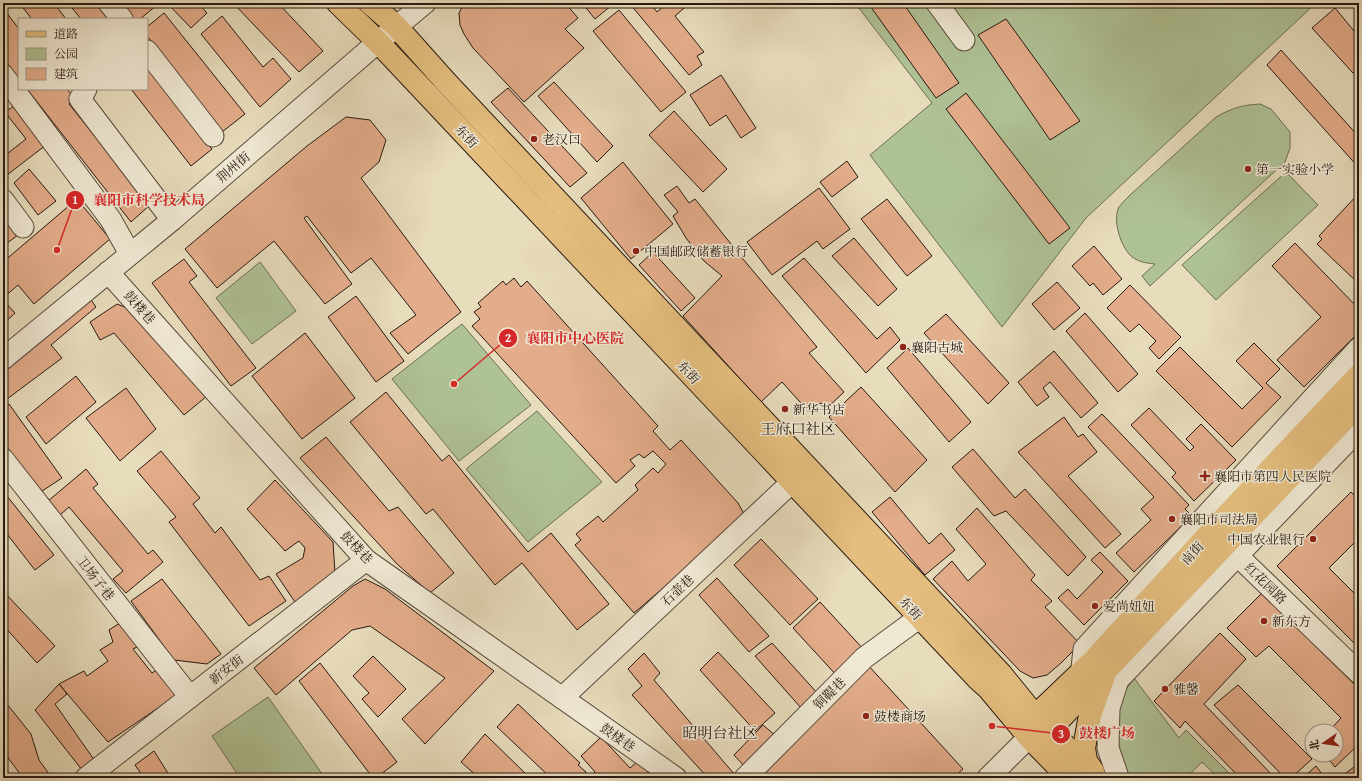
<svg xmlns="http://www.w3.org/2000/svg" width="1362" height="781" viewBox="0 0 1362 781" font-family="'Gentium Book Plus','Noto Serif SC',serif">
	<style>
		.green { fill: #afc296; stroke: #6c6e54 }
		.building { fill: #e3ac8a; stroke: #281911 }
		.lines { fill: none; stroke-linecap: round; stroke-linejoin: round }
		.minor-casing { stroke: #584a3c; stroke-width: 23 }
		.major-casing { stroke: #281911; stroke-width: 24 }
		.minor { stroke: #efe8d3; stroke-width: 21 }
		.major { stroke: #e4be7e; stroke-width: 22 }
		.poi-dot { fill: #8f2418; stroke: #efe8d3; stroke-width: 1.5 }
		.labels { text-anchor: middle; stroke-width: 3; stroke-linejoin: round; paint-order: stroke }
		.street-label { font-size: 13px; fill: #281911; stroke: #efe8d3 }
		.poi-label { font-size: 13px; fill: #281911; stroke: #efe8d3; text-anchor: start }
		.quarter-label { font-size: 15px; fill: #281911; stroke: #efe8d3 }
		.leader { fill: none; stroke: #d62828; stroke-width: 1.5 }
		.callout-dot { fill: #d62828; stroke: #efe8d3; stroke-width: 1.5 }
		.mark-label { font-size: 12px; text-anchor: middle; font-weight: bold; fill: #fff }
		.callout-label { font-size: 14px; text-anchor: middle; font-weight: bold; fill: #d62828; stroke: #efe8d3; stroke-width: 3; stroke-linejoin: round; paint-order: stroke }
	</style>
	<rect width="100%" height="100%" fill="#e7dcbc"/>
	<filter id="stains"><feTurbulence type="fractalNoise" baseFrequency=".005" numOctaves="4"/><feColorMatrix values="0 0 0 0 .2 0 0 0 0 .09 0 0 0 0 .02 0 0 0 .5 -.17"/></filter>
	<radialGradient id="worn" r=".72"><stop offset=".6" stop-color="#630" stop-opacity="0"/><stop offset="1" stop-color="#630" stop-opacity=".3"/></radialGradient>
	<g class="green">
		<path d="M855,3H1316L1086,218L1002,327L870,155L932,103Z"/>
		<path d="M1260,104L1271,109L1290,132V148L1285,162L1150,286L1142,276L1155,264C1146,263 1138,262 1131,256C1121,247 1112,220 1119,207C1122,203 1126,199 1130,195L1216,117C1232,108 1242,105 1260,104Z"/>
		<path d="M1286,172L1318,205L1216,300L1182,265Z"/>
		<path d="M260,262L296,311L252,344L216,298Z"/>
		<path d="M462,324L531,405L459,461L392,379Z"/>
		<path d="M537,411L602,482L528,542L466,469Z"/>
		<path d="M1134,678L1179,738L1186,730L1234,778H1219L1202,762L1186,778H1128L1124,774L1118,744V724L1121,697Z"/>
		<path d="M268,697L325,778H240L212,736Z"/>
	</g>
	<g class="building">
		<path d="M19,3H54L66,19H32Z"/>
		<path d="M68,3H101L114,19H81Z"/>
		<path d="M122,3H155L157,5L140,19H134Z"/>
		<path d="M167,3H198L207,13L191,28Z"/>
		<path d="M233,3H278L323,51L299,72Z"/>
		<path d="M464,3H565L578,18L565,29L584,48L524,102L473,48L464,34L460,25L459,13Z"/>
		<path d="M582,3H610L612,5L595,19Z"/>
		<path d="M631,3H650L657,12L667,3H690L675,16L704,52L697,56L702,65L689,75L630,4Z"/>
		<path d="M868,3H903L959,83L936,98Z"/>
		<path d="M3,8L19,29V79L3,58Z"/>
		<path d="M1335,8L1359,37V68L1353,73L1312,28Z"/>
		<path d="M619,10L686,92L661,112L593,31Z"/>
		<path d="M164,13L245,114L222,132L147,36V27Z"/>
		<path d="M222,16L263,67L273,58L291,79L260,107L201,34Z"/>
		<path d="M1006,19L1080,121L1050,140L978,35Z"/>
		<path d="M1281,50L1359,137V168L1267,65Z"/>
		<path d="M147,64L212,149L191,166L131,89H147Z"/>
		<path d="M721,75L756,128L741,138L726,115L710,126L690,95Z"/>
		<path d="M554,82L613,146L597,162L538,96Z"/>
		<path d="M508,88L587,173L570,187L491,102Z"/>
		<path d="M27,89H67L74,98L69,104L150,205L131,222Z"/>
		<path d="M966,93L1070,228L1049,244L946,109Z"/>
		<path d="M17,104L46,145L3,178V157L26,139L5,112Z"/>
		<path d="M674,111L727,169L703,192L649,135Z"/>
		<path d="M346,117L370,120L386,140L379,162L361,178L461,312L408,354L390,333L416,315L371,258L351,273L307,216L304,218L352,284L325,304L274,241L217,288L185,249L307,146Z"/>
		<path d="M847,161L858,177L832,197L820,182Z"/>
		<path d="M623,162L673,224L631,259L581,198Z"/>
		<path d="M29,169L56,201L38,215L14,183Z"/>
		<path d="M677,186L689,203L695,199L743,259L817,347L809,353L844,392L826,409L821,403L809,412L782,382L761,402L683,316L722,276L704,261L686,238L673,216L678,212L664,195Z"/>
		<path d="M819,188L850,229L823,249L817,241L772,275L747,242Z"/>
		<path d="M1359,193V284L1317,244L1322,239L1319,236Z"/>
		<path d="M77,199L110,239L34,304L18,285L3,298V262Z"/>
		<path d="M887,199L932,256L907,276L861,219Z"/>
		<path d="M3,214L18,235L3,246Z"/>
		<path d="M854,238L897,289L878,306L832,256Z"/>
		<path d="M1295,243L1359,309V332L1304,387L1277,360L1321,317L1272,266Z"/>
		<path d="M1094,246L1122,279L1103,295L1093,283L1090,286L1072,266Z"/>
		<path d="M653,252L695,298L681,311L639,265Z"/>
		<path d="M804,258L877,339L890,327L900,340L866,373L782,276Z"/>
		<path d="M184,259L197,276L189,282L256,368L231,386L152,283Z"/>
		<path d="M514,278L521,287L527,281L658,426L653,431L670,450L681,440L738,503L743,512L740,522L634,613L575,545L581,540L576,534L598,516L603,522L638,490L635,485L653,468L658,473L666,464L653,451L644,458L639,454L630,460L635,466L616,483L472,326L480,319L474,312L481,307L478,303L503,281L506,285Z"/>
		<path d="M1057,282L1080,308L1054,330L1032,304Z"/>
		<path d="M1130,285L1181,337L1159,359L1149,348L1156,341L1139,324L1130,332L1107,308Z"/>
		<path d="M356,296L404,361L376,382L328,317Z"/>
		<path d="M89,297L96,307L51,345L62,358L3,402V367Z"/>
		<path d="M3,300L15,313L3,324Z"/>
		<path d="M117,304L132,310L207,396L184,415L114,333L100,340L90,322Z"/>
		<path d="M1085,313L1138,374L1118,392L1066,331Z"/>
		<path d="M946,314L1009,383L988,404L924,333Z"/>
		<path d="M305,333L355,398L302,439L252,376Z"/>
		<path d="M1254,343L1280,369L1266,383L1281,397L1232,447L1156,371L1180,347L1242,409L1263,388L1236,361Z"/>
		<path d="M908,348L971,422L949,442L887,368Z"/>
		<path d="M1054,351L1098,403L1081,418L1050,382L1043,388L1049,397L1037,406L1018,382Z"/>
		<path d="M76,376L96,402L46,444L26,417Z"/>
		<path d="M861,387L927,460L895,492L829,417Z"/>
		<path d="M126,388L156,429L120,461L86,418Z"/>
		<path d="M386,392L442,461L449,455L528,552L551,533L609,604L577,630L522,563L495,585L433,509L426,514L350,422Z"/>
		<path d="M9,404L62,478L39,493L3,442V408Z"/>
		<path d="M1149,408L1190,451L1194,447L1186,439L1201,424L1236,460L1194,501L1172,477L1176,473L1131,425Z"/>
		<path d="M1102,414L1189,505L1185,509L1192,516L1134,572L1116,553L1151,520L1141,509L1154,497L1088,427Z"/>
		<path d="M1064,417L1078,437L1083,434L1097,452L1068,476L1121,534L1105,548L1018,452Z"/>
		<path d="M326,437L389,511L398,507L454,573L430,593L397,564L300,458Z"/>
		<path d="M973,449L1015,498L1025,489L1086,557L1068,576L1006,511L994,516L952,467Z"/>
		<path d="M161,451L200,498L193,504L215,533L221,527L260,580L269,576L286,601L249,626L169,522L176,517L137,471Z"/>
		<path d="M86,469L98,484L93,488L148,554L153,550L163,562L126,593L113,579L123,571L69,507L60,515L48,501Z"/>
		<path d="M275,480L333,542L335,573L295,602L276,574L303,558L305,548L299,541L285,551L247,509Z"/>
		<path d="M3,491L54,555L35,570L3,529Z"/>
		<path d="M1351,492L1359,500V538L1329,568L1359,598V648L1277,566Z"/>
		<path d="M890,497L929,544L941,533L955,550L925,575L872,512Z"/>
		<path d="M977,508L1035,575L1031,580L1052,601L1045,607L1080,644L1061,663L1047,675L1033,678L1020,671L933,579L952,561L968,581L986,564L956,529Z"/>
		<path d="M761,539L818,599L790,625L734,565Z"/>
		<path d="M1100,552L1128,581L1084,625L1058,598L1068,589L1077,599L1103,572L1091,560Z"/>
		<path d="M717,578L769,636L749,652L699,595Z"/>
		<path d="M162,579L221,654L207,664L174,660L131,601Z"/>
		<path d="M365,579L385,589L494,671L425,744L402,719L445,678L370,626L352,630L276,695L254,668L353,586Z"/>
		<path d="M3,591L55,646L37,663L3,625Z"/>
		<path d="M1262,593L1359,689V744L1335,767L1325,755H1336V731H1329L1341,718L1269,646L1256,657L1227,628Z"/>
		<path d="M820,602L866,652L838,677L793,628Z"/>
		<path d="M126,619L141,645L133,649L152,673L161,667L180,693L108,742L59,684L84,671L87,676L108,661L100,650L113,642L109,630Z"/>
		<path d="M1220,633L1246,659L1204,704L1275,778H1240L1185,721L1180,728L1154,701Z"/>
		<path d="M772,643L819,695L802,709L755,656Z"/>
		<path d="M718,652L775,713L755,731L700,670Z"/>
		<path d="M644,653L660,673L654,680L735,775L730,778H708L632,695L642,686L628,669Z"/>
		<path d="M373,656L406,689L378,717L362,699L369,693L353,676Z"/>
		<path d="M320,663L397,762L376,778H373L299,681Z"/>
		<path d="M867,664L963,769L953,778H759Z"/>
		<path d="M59,684L67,694L55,704L95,761L82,770L35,710Z"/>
		<path d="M1238,685L1312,759L1291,778H1285L1214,705Z"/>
		<path d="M3,699L31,734L39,760L52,778H23L3,751Z"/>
		<path d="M518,704L580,763L578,765L586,772L581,778H551L497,727Z"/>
		<path d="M763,725L776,736L746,768L734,755Z"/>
		<path d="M485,734L530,778H479L461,762Z"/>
		<path d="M601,737L630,768L638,761L653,778H589L595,772L581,756Z"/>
		<path d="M154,751L171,778H144L135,765Z"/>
		<path d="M1359,763V778H1342L1341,777Z"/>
		<path d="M1316,766L1325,778H1303Z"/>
	</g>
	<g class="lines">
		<g class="minor-casing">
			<g id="minor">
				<path d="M109,3L122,19"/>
				<path d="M937,3L964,40"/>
				<path d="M147,51L213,136"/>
				<path d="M3,75L111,220L130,254"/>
				<path d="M86,89L80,99L172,220"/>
				<path d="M3,200L23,227"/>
				<path d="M108,272L366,560L676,778"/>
				<path d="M3,359L172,220L378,42L425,3"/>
				<path d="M3,459L190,697"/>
				<path d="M1229,546L1244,562L1359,673"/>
				<path d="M1082,668L1084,649L1359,348"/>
				<path d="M562,698L792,482"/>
				<path d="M1117,774L1108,748L1109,708L1118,680L1359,429"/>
				<path d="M86,778L366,560"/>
				<path d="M745,778L864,658L920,617"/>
				<path d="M988,778L1029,737"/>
			</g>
		</g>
		<g class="major-casing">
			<g id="major">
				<path d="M338,3L378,42L977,678L988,688L1029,737L1069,778"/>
				<path d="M370,3L396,26L446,82L1001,674L1027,706L1096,778"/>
				<path d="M1026,725L1094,660L1210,533L1359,375"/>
				<path d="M1040,740L1359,404"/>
				<path d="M1093,771L1086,761L1084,748L1090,715L1104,676"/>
			</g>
		</g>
		<use href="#minor" class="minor"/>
		<use href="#major" class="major"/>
	</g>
	<g class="poi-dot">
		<circle cx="534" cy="139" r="4"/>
		<circle cx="1248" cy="169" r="4"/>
		<circle cx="636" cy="251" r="4"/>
		<circle cx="903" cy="347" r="4"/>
		<circle cx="785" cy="409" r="4"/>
		<path d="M1203 470h4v4h4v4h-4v4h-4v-4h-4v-4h4z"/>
		<circle cx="1172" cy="519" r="4"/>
		<circle cx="1313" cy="539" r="4"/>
		<circle cx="1095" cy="606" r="4"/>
		<circle cx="1264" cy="621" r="4"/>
		<circle cx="1165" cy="689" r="4"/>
		<circle cx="866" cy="716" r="4"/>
	</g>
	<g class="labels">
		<g class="street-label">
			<text transform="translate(467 136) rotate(47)" y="5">东街</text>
			<text transform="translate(233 167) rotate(-41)" y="5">荆州街</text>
			<text transform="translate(140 307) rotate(48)" y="5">鼓楼巷</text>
			<text transform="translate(689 372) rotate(47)" y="5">东街</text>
			<text transform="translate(357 547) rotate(46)" y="5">鼓楼巷</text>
			<text transform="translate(1192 553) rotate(-48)" y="5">南街</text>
			<text transform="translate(96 578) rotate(52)" y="5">卫场子巷</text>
			<text transform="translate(1266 583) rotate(44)" y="5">红花园路</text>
			<text transform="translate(677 590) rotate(-43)" y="5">石壶巷</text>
			<text transform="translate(911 608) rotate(47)" y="5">东街</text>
			<text transform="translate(226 669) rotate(-38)" y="5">新安街</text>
			<text transform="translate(829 693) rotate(-45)" y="5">铜鞮巷</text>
			<text transform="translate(618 737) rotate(35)" y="5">鼓楼巷</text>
		</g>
		<g class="poi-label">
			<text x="542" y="144">老汉口</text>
			<text x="1256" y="174">第一实验小学</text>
			<text x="644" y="256">中国邮政储蓄银行</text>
			<text x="911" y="352">襄阳古城</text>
			<text x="793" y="414">新华书店</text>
			<text x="1214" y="481">襄阳市第四人民医院</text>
			<text x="1180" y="524">襄阳市司法局</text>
			<text x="1305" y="544" text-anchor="end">中国农业银行</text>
			<text x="1103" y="611">爱尚妞妞</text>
			<text x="1272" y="626">新东方</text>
			<text x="1173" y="694">雅馨</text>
			<text x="874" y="721">鼓楼商场</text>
		</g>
		<g class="quarter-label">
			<text x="798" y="434">王府口社区</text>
			<text x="720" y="738">昭明台社区</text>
		</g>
	</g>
	<path class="leader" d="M57 250L75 200M454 384L508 338M992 726L1061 734"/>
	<g class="callout-dot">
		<circle cx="57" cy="250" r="4"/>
		<circle cx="454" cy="384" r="4"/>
		<circle cx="992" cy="726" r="4"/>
		<circle cx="75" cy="200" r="10"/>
		<circle cx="508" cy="338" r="10"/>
		<circle cx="1061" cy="734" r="10"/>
	</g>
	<g class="mark-label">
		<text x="75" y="204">1</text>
		<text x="508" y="342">2</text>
		<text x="1061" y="738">3</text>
	</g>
	<g class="callout-label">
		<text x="149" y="205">襄阳市科学技术局</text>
		<text x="575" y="343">襄阳市中心医院</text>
		<text x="1107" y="738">鼓楼广场</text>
	</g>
	<rect width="1362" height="781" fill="none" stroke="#e7dcbc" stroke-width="16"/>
	<rect x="4" y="4" width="1354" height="773" fill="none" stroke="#281911" stroke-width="2"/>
	<rect x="8" y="8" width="1346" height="765" fill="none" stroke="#281911"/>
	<rect x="18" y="18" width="130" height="72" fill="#efe8d3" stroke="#9f9585"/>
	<rect x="26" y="31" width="20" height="6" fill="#e4be7e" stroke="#9f9585"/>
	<text x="54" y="38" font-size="12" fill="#281911">道路</text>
	<rect x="26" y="48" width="20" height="12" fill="#afc296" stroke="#9f9585"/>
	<text x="54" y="58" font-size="12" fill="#281911">公园</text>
	<rect x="26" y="68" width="20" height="12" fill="#e3ac8a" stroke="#9f9585"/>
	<text x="54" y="78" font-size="12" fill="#281911">建筑</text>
	<g transform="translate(1324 743) rotate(257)"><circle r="19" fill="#efe8d3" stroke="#9f9585"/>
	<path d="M0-3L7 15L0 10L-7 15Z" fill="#8f2418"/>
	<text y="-6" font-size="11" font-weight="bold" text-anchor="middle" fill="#281911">北</text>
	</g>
	<rect width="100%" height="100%" filter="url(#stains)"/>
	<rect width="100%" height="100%" fill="url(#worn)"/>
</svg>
